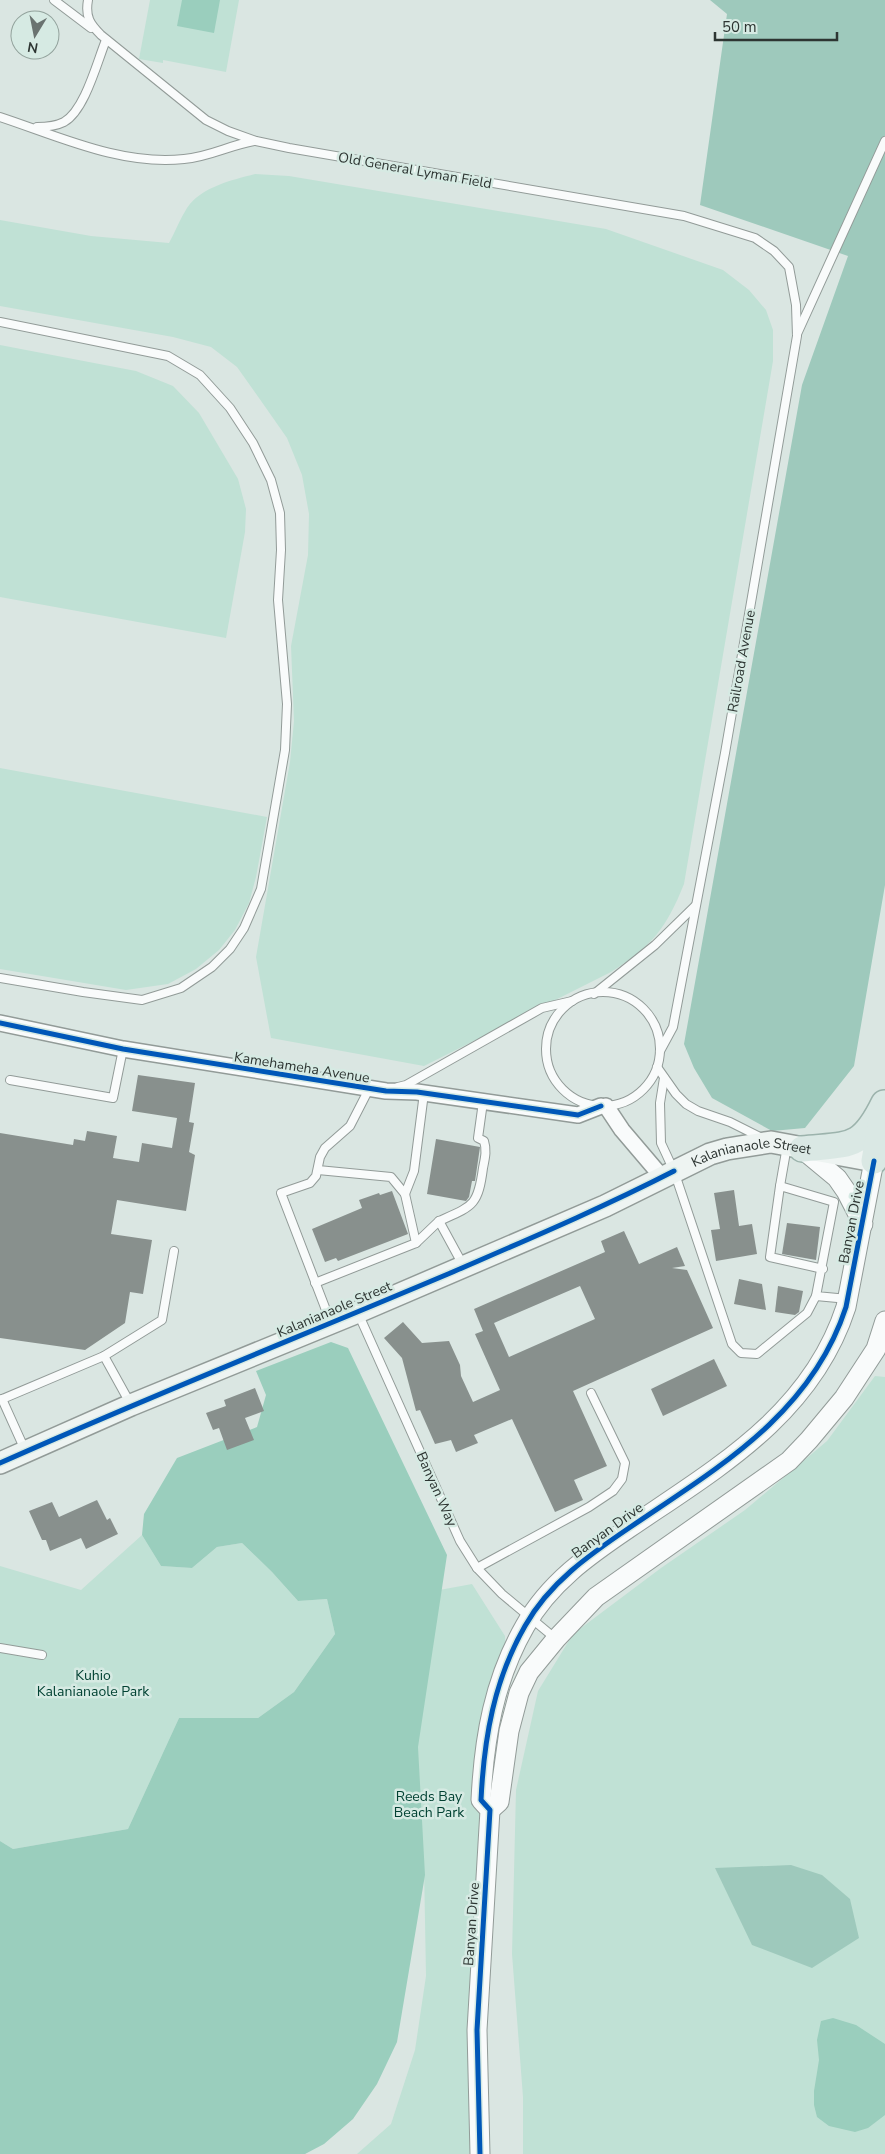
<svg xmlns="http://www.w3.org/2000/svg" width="885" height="2154" viewBox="0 0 885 2154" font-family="'Nunito Sans',sans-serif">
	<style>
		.green { fill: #c0e1d5 }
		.forest { fill: #9ec9bc }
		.water { fill: #9acebd }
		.building { fill: #88908d; fill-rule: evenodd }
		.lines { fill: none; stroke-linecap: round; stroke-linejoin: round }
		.service-casing { stroke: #929b98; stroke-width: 10 }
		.minor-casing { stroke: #929b98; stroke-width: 18 }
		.tertiary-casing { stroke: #929b98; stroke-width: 21 }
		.secondary-casing { stroke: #929b98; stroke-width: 24 }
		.trunk-casing { stroke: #9cb3ac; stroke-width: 28 }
		.service { stroke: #f9fbfb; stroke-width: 8 }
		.minor { stroke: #f9fbfb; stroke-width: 15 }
		.tertiary { stroke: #f9fbfb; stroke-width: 19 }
		.secondary { stroke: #eef4f2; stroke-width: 21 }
		.trunk { stroke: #dae8e4; stroke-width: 25 }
		.cycleway-casing { stroke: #d6eae3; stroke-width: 8 }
		.cycleway { stroke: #0057b8; stroke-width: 5 }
		.labels { text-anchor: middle; stroke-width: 5; stroke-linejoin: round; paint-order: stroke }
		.street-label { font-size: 14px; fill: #2d3532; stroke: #d6eae3 }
		.park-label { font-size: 14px; fill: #024233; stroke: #d6eae3 }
	</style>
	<rect width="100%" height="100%" fill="#dae6e2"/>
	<g class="green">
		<path d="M150,0H239L226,72L163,60V63L139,59Z"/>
		<path d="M255,174L289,176L606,229L723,270L749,290L766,310L773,330V361L684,884C666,929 652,946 611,972L424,1066L271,1038L256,957L290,762L294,721L291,646L308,555L309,514L302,475L287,438L259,398L237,367L211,347L173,337L0,306V220L91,236L169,243C175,232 180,219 187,208C201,187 232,180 255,174Z"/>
		<path d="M0,345L136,371L173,386L199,413L238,479L246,509L245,532L226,638L0,597Z"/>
		<path d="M0,768L267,817L256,877L249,903L235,930L219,950L196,969L168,984L126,990L0,969Z"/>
		<path d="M875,1376L885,1377V2154H523V2097L512,1954L516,1790L538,1691L573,1634L661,1568L745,1510L827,1441Z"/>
		<path d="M142,1535L161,1566L192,1568L217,1547L242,1543L272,1572L298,1601L327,1599L335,1634L294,1692L258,1718H179L128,1829L13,1849L0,1841V1566L81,1590Z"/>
		<path d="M472,1584L505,1636L506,1667L487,1733L479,2154H357L391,2124L415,2050L426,1976L424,1866L376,1832L434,1591Z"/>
	</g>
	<g class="forest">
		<path d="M710,0H885V885L854,1066L805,1128L772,1131L712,1098L694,1068L684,1044L802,385L848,256L700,205L727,14Z"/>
		<path d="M791,1865L822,1875L850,1899L859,1938L812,1968L752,1945L715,1868Z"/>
	</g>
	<g class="water">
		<path d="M182,0H220L214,33L177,26Z"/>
		<path d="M331,1342L348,1348L447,1555L418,1747L425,1875L397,2042L377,2084L353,2119L324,2144L305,2154H0V1841L13,1849L128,1829L179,1718H258L294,1692L335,1634L327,1599L298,1601L272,1572L242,1543L217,1547L192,1568L161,1566L142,1535L144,1514L177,1458L257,1427L266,1395L256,1371Z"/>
		<path d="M833,2018L856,2025L885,2044V2115L868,2128L855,2132L829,2126L817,2117L814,2105V2091L819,2060L817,2040L821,2021Z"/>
	</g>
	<g class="building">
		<path d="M138,1075L195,1083L189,1122L194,1123L189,1152L195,1155L186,1211L117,1200L111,1234L152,1240L143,1294L130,1292L125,1323L85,1350L0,1338V1133L73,1145L74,1139L85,1141L87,1131L117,1136L113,1158L139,1162L142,1143L172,1148L177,1118L132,1111Z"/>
		<path d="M436,1139L480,1147L475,1181H472L469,1197L466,1201L427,1194Z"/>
		<path d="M734,1190L739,1226L752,1224L757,1254L716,1261L711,1230L720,1229L714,1193Z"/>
		<path d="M392,1191L408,1234L338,1261L336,1258L325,1262L312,1229L362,1208L359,1200L379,1193L380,1195Z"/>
		<path d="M787,1223L820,1227L816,1260L782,1254Z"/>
		<path d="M624,1231L639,1264L677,1247L685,1266L672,1268L687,1270L713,1328L573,1391L607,1466L574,1480L583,1500L555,1512L512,1419L474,1435L478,1443L456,1452L451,1440L435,1444L420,1410L416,1411L402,1358L384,1338L403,1322L422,1343L449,1341L460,1365L461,1376L473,1402L500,1390L475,1334L483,1331L474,1309L605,1252L601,1241ZM580,1286L595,1319L509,1357L494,1323Z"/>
		<path d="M739,1279L762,1284L766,1310L734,1304Z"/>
		<path d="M778,1286L803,1291L799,1312L795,1315L775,1312Z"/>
		<path d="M714,1359L727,1386L663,1416L651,1389Z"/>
		<path d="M255,1388L264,1411L245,1418L254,1440L227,1450L219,1428L213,1430L206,1413L226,1406L224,1400Z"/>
		<path d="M97,1500L107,1520L110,1518L118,1534L86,1549L81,1538L50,1551L46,1540H42L29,1511L52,1502L59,1517Z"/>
	</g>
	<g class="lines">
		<g class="service-casing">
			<g id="service">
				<path d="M54,0L91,28"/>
				<path d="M88,0C85,17 90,24 101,35L206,120L228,131L256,141L289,148L684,216L755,238L774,251L789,267L796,305L797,336L725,753L673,1027L660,1051"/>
				<path d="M0,117C58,136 121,166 184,159C209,157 230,145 254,141"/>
				<path d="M37,127C46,127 56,126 64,122C85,110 97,62 106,40"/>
				<path d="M0,322L168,356L200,375L230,408L253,443L271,480L280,513L281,550L278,600L287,704L285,750L261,889L244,928L230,949L212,967L181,988L142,1000L83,992L0,978"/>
				<path d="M797,334L885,141"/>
				<circle cx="603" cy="1049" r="57"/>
				<path d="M594,994L655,945L695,906"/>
				<path d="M657,1067L676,1094L686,1104L698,1111L730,1122L762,1138"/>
				<path d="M664,1078L660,1103L661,1143L674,1171L732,1344L741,1353L757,1354L807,1313L816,1296"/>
				<path d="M10,1080L113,1098L123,1049"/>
				<path d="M398,1087L406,1085L542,1008L572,1001"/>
				<path d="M780,1186L787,1146"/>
				<path d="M405,1194L414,1171L424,1093"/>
				<path d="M416,1243L439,1221"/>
				<path d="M463,1265L439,1221C473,1206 478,1206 483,1168C485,1158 487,1150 484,1141L478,1138L483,1102"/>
				<path d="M823,1269L770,1257L780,1186L834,1202L816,1296L848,1299"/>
				<path d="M315,1283L416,1243L405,1194L391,1177L318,1170"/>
				<path d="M358,1313L460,1541L477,1568L502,1594L556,1639"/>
				<path d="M331,1323L281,1193L310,1183L316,1176L320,1157L325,1148L350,1126L369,1089"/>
				<path d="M104,1356L130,1403"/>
				<path d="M2,1399L25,1450"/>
				<path d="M0,1400L104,1356L162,1320L174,1251"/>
				<path d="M477,1568L589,1507L613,1491L622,1479L625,1463L591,1393"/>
				<path d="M0,1648L42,1655"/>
			</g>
		</g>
		<g class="minor-casing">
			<g id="minor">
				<path d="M0,1023L123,1049L386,1091L417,1092L578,1115L601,1106"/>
				<path d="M606,1106L622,1130L662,1177"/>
			</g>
		</g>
		<g class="tertiary-casing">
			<g id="tertiary">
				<path d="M802,1149L837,1178L846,1191L863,1224"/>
				<path d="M490,1810L499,1802L509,1731L519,1693L529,1672L556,1639L596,1597L789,1461L809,1440L844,1398L876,1349L885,1321"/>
				<path d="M480,2154L477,2030L490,1810L481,1800C484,1738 494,1680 525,1626C549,1583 589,1555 629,1528C717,1468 811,1415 846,1307L874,1161"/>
			</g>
		</g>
		<g class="secondary-casing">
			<g id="secondary">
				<path id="s1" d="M0,1463L131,1405L358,1312L605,1206L710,1154L727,1149L771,1142L874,1161"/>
			</g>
		</g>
		<g class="trunk-casing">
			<g id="trunk">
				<path d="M802,1149C850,1144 861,1150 884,1103"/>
				<path d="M874,1161L882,1115"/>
			</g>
		</g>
		<use href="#service" class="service"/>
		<use href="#minor" class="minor"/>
		<use href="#tertiary" class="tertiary"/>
		<use href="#secondary" class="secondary"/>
		<use href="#trunk" class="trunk"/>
		<g class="cycleway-casing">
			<g id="cycleway">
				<path d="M0,1023L123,1049L386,1091L417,1092L578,1115L601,1106"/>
				<path d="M0,1463C148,1397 299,1337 448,1274C524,1241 600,1209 674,1171"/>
				<path d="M480,2154L477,2030L490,1810L481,1800C484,1738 494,1680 525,1626C549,1583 589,1555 629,1528C717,1468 811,1415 846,1307L874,1161"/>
			</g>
		</g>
		<use href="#cycleway" class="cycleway"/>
	</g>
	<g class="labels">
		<g class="street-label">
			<text transform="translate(415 170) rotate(10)" y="5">Old General Lyman Field</text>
			<text transform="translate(741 661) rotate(-80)" y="5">Railroad Avenue</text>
			<text transform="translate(302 1067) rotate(9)" y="5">Kamehameha Avenue</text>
			<text dy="5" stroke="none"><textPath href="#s1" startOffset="816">Kalanianaole Street</textPath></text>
			<text transform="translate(851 1222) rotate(-79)" y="5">Banyan Drive</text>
			<text transform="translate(334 1309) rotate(-23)" y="5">Kalanianaole Street</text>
			<text transform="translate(437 1489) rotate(66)" y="5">Banyan Way</text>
			<text transform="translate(607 1530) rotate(-36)" y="5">Banyan Drive</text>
			<text transform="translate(471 1924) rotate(-86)" y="5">Banyan Drive</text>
		</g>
		<g class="park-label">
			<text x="93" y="1680">Kuhio<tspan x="93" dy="16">Kalanianaole Park</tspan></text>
			<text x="429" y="1801">Reeds Bay<tspan x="429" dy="16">Beach Park</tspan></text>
		</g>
	</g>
	<g transform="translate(35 35) rotate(190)"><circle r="24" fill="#d6eae3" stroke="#92a29c"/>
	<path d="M0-4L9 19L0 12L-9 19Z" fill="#6a7370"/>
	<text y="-8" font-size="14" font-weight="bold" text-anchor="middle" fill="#2d3532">N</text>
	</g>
	<path d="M715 32v8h122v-8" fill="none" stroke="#2d3532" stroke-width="2.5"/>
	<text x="722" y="32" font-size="15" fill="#2d3532" stroke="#d6eae3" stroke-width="4" paint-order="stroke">50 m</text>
</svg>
